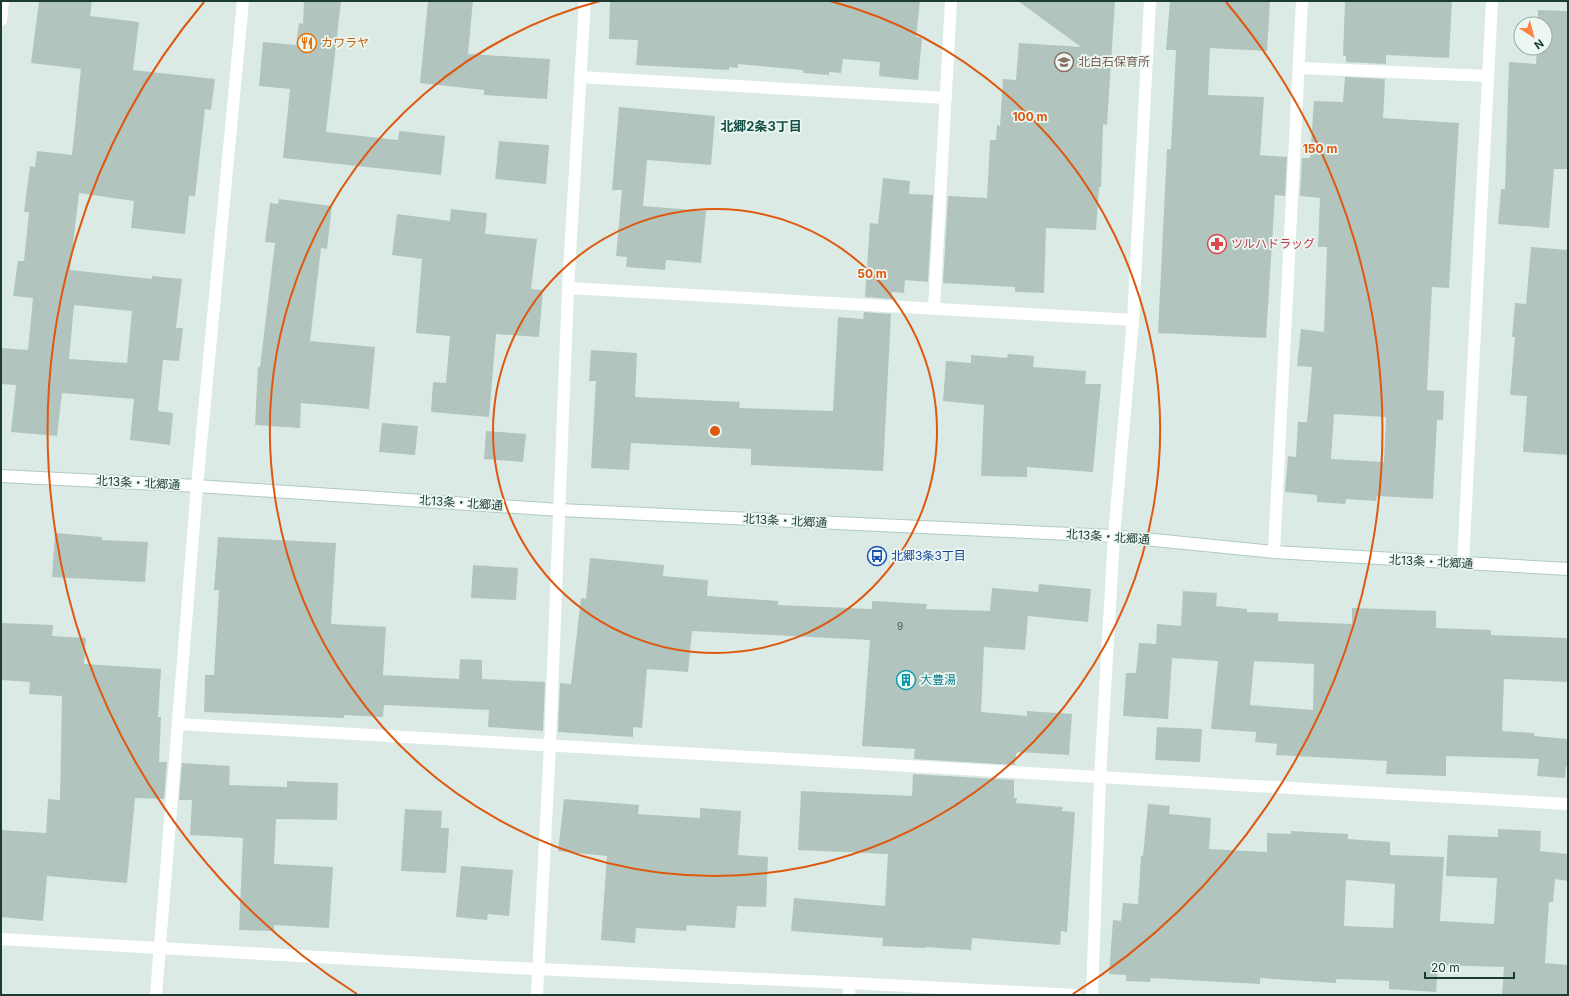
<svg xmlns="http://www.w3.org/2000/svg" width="1569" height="996" viewBox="0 0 1569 996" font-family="Inter,'Noto Sans JP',sans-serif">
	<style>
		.building { fill: #b1c5be; fill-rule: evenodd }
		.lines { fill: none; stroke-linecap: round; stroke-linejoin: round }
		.secondary-casing { stroke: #aecbc3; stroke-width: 14 }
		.street { stroke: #fff; stroke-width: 12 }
		.secondary { stroke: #fff; stroke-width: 12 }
		.ring { fill: none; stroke: #de580e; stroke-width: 2 }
		.labels { text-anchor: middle; stroke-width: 3.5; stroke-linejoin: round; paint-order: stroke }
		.number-label { font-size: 10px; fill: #415e57 }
		.food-label { font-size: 12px; fill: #c56008; stroke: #ecf7f2; text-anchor: start }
		.education-label { font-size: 12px; fill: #785e54; stroke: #ecf7f2; text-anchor: start }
		.health-label { font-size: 12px; fill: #be3a42; stroke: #ecf7f2; text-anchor: start }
		.street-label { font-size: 12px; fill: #1c3b35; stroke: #ecf7f2 }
		.transit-label { font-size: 12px; fill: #164399; stroke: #ecf7f2; text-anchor: start }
		.culture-label { font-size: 12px; fill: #0d838f; stroke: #ecf7f2; text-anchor: start }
		.neighbourhood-label { font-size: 13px; font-weight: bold; fill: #164f46; stroke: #ecf7f2 }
		.centre { fill: #de580e; stroke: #ecf7f2; stroke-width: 2 }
		.ring-label { font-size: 12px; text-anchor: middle; font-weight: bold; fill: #de580e; stroke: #ecf7f2; stroke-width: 3.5; stroke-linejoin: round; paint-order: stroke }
	</style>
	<rect width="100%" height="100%" fill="#dceae5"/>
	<g class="building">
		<path d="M39,1H92L90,16L139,22L133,70L215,79L211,110L205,109L195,196H189L185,234L131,228L134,201L79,193L70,270L152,279V276L182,279L176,328H183L179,361L163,360L158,411L173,413L170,445L130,440L134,399L62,393L57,436L11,432L16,385L1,384V348L28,350L33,298L13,296L18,261H24L29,212H24L30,166L35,167L37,151L72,155L81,69L31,63ZM74,305L132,311L127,363L69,359Z"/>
		<path d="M304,1H341L326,132L398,140L399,131L445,136L441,175L283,158L290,89L259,86L263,42L296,45L299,23L303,24Z"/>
		<path d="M428,1H473L468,54L550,59L547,99L484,95V90L420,83Z"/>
		<path d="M610,1H920L916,37L922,38L918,80L879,76L880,62L843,59L841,73L829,72V75L803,73V70L738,64V68L729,67V70L636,65L638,40L609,39Z"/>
		<path d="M1018,1H1115L1107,125L1103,124L1101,187H1099L1096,230L1046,228L1044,293L1015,292V287L943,283L948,196L987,198L990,140H996L997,125L1000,126L1003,79L1016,80L1019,43L1081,47Z"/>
		<path d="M1170,1H1270L1267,51L1210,48L1208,95L1264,97L1260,155L1287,157L1285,196L1275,195L1266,338L1158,333L1167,149H1171L1176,50H1166Z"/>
		<path d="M1345,1H1452L1449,58L1386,55V64L1346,62V56H1343Z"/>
		<path d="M1538,10L1568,11V169H1554L1549,228L1498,224L1501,189H1505L1509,62L1536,64L1537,48H1545V24H1538Z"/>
		<path d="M1345,77L1385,79L1383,118L1459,123L1449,288L1432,287L1427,390L1444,391L1443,420H1437L1433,499L1377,496L1376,501L1346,499L1345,504L1317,502V495L1285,492L1288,456L1296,457L1298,422H1307L1312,367L1297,366L1301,329L1324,332L1327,247H1318L1320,198L1300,196L1302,158H1310L1314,101L1343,102ZM1334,414L1386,417L1384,462L1331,459Z"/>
		<path d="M619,107L715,116L711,165L647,160L643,206L706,211L701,263L666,260L665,270L626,267L627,257L616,256L622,190H612Z"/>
		<path d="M499,141L549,145L546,184L495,179Z"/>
		<path d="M883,178L910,181L909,194L933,195L928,282L905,280L904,293L892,292V299L865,297L870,223L878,224Z"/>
		<path d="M279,199L332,206L327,249L321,248L310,341L375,347L369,409L301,403L300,428L255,425L258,367H260L275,243L265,242L270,203L278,204Z"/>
		<path d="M451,209L487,213L485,234L537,239L531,289L543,290L539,337L496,334L489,417L431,412L433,382L446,383L450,336L416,333L422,259L392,255L397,214L450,221Z"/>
		<path d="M1531,247L1568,250V455L1523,452L1527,396L1510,395L1515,337H1512L1515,303L1526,304Z"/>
		<path d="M864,312L891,314L883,471L751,465V449L631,443L629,470L591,468L596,381H589L591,350L637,353L635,397L740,402L739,408L833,411L838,317L863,319Z"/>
		<path d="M1008,354L1034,356L1033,367L1086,371L1085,384H1101L1093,472L1027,467V477L981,476L984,405L943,401L946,361L971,363V355L1007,358Z"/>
		<path d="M382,423L418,426L415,455L379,452Z"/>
		<path d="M486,431L526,434L523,462L484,459Z"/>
		<path d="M55,533L102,537V540L148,542L145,582L52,577Z"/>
		<path d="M218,537L336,543L331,624L386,627L383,675L459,679L460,659L482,660V679L545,682L543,731L488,727L489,710L384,705L383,717L344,715V718L204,712L205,675H214L219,590H214Z"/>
		<path d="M590,558L664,565L663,576L708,580L707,596L778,601V605L872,609V601L927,604L926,609L990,611L992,588L1038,592L1039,584L1091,589L1088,622L1028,616L1025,650L984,647L981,712L1027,716V711L1072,714L1069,755L1018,752L1016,754L1015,765L914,759L915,749L862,746L870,640L692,631L688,672L647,669L642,728L633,727V737L558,732L560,683L571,684L581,598L586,599Z"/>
		<path d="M473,565L518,568L516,600L471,598Z"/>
		<path d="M1183,591L1217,593L1216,606L1247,609V612L1278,613V621L1352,624V608L1436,611V628L1491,630V635L1568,638V682L1504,679L1502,731L1534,733V736L1568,739V767L1566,766L1565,778L1537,776L1539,759L1446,756V776L1386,774L1387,761L1276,755L1277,744L1255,742L1256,732L1211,729L1218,661L1172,658L1168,719L1123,716L1126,673H1136L1139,643L1156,644L1157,624L1181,626ZM1254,661L1314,664L1313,710L1250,705Z"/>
		<path d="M1,623L53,625L52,636L86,638L84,664L161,669L158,717H161L159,762H167L164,799L135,798L127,883L47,876L43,921L1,917V830L46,833L48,799L60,800L62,696L29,694L30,682L1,680Z"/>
		<path d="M1157,727L1202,729L1200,762L1155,760Z"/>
		<path d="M182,763L230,766L229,785L287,787V781L338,783L337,820L276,819L274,864L333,867L329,928L274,925V931L239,930L243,838L190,835L192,800H179Z"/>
		<path d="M913,774L1014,780V798H1017L1016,803L1063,807L1062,811L1075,812L1067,932L1061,931L1060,945L972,938L971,950L925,947V948L882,946L883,938L791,931L794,898L885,906L888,854L798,850L801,791L912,796Z"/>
		<path d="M564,799L639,805L638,814L700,818V808L741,811L738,855L768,857L766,907L737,906L735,928L687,925L686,931L636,928L635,943L601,940L607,856L558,851Z"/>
		<path d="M1148,804L1170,806L1169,814L1211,818L1209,849L1267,852V833L1291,834V831L1348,834V839L1390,842V855L1444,857L1440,921L1494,924L1497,878L1446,876L1448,835L1498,837V829L1541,831L1540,851L1568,854V881L1555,879L1553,902H1549L1545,963L1568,965V995H1502L1504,967L1438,965L1436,992L1389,989V981L1336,979V983L1260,978V984L1151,978L1150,982L1126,981V975L1109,974L1113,920L1121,921L1123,903L1138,904L1141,856H1143ZM1346,880L1395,884L1393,928L1344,926Z"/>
		<path d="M405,809L442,811L441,828H449L446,873L401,871Z"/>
		<path d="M461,866L513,870L509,916L488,914L487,920L456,917Z"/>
	</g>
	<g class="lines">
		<g class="secondary-casing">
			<path id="secondary" d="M1,476L197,486L560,510L1114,536L1274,552L1568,569"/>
		</g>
		<g class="street">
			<path d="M1,20L3,1"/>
			<path d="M1299,68L1488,76"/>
			<path d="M580,77L946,98"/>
			<path d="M568,288L1133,320"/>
			<path d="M934,308L951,1"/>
			<path d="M1274,552L1302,1"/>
			<path d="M1463,563L1492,1"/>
			<path d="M179,724L1568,804"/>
			<path d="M1,939L494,967L850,983L1075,995"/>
			<path d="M156,995L197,486L243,1"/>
			<path d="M537,995L550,745L568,288L585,1"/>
			<path d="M849,995L850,983"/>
			<path d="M1092,995L1100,777L1114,536L1133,320L1150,1"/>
		</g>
		<use href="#secondary" class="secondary"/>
	</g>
	<g class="ring">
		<circle cx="715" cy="431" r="222"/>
		<path d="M830 1A445 445 0 1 1 600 1"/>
		<path d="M357 994A667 667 0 0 1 204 2M1226 2A667 667 0 0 1 1073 994"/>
	</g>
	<defs>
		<g id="restaurant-ring" transform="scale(1)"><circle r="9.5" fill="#ecf7f2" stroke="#e8710a" stroke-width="1.5"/><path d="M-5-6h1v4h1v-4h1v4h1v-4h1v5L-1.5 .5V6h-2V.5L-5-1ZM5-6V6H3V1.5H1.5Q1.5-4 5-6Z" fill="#e8710a"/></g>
		<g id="school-ring" transform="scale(1)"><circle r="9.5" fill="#ecf7f2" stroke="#8d6e63" stroke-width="1.5"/><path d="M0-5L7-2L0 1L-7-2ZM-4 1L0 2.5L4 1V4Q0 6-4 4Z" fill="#8d6e63"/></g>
		<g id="pharmacy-ring" transform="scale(1)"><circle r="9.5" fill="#ecf7f2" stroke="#e0444e" stroke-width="1.5"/><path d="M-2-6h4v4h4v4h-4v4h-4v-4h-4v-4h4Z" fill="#e0444e"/></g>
		<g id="bus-ring" transform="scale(1)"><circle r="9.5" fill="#ecf7f2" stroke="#1a4fb4" stroke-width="1.5"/><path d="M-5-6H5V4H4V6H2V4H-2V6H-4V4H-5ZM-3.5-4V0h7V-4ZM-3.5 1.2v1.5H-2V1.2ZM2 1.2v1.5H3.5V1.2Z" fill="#1a4fb4"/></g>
		<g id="building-ring" transform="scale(1)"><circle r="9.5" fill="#ecf7f2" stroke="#0f9aa8" stroke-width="1.5"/><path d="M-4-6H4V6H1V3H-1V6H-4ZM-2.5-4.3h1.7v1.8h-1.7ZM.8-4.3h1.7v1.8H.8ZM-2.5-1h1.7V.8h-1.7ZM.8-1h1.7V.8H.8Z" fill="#0f9aa8"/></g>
	</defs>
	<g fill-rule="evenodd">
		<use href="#restaurant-ring" x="307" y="43"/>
		<use href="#school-ring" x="1064" y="62"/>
		<use href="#pharmacy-ring" x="1217" y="244"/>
		<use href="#bus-ring" x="877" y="556"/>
		<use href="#building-ring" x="906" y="680"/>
	</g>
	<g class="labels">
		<g class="number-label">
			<text x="900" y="630">9</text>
		</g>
		<g class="food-label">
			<text x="321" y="47">カワラヤ</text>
		</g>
		<g class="education-label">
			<text x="1078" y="66">北白石保育所</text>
		</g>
		<g class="health-label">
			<text x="1231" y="248">ツルハドラッグ</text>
		</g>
		<g class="street-label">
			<text transform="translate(138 483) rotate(3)" y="4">北13条・北郷通</text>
			<text transform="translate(461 503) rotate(4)" y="4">北13条・北郷通</text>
			<text transform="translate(785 521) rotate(3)" y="4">北13条・北郷通</text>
			<text transform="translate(1108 537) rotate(4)" y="4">北13条・北郷通</text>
			<text transform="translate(1431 562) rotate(3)" y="4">北13条・北郷通</text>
		</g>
		<g class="transit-label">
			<text x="891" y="560">北郷3条3丁目</text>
		</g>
		<g class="culture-label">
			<text x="920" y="684">大豊湯</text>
		</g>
		<g class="neighbourhood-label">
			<text x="761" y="131">北郷2条3丁目</text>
		</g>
	</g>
	<circle cx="715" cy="431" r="6" class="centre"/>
	<g class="ring-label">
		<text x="1030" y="121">100 m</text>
		<text x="1320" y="153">150 m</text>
		<text x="872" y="278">50 m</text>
	</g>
	<rect width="1569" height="996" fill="none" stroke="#1c3b35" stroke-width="4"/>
	<g transform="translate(1533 36) rotate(144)"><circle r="19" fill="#ecf7f2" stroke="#99aca6"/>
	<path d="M0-3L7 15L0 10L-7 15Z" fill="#ff8245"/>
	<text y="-6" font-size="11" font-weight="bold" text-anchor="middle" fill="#1c3b35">N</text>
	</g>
	<path d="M1425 972v6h89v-6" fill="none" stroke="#1c3b35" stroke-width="2"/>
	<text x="1431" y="972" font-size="12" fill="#1c3b35" stroke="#ecf7f2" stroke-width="3" paint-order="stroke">20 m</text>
</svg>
